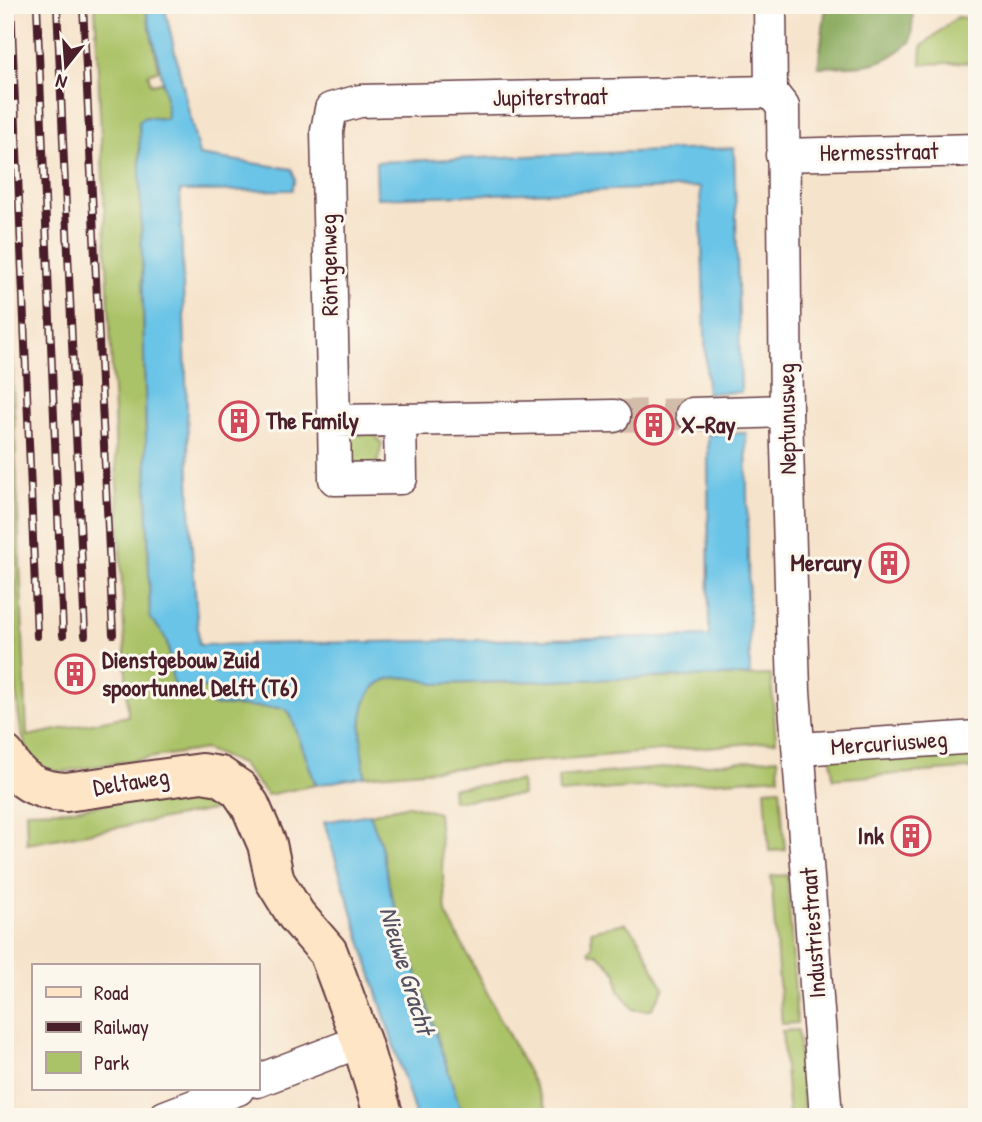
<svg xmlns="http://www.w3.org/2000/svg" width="982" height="1122" viewBox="0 0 982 1122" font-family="'Patrick Hand',sans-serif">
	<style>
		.green { fill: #abc368; stroke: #7a714a; stroke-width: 2 }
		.forest { fill: #88a95c; stroke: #696444; stroke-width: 2 }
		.water { fill: #6ac4e7; stroke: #5a7289; stroke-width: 2 }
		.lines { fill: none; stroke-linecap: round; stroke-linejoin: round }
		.street-tunnel { stroke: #d4bcab; stroke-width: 32; stroke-dasharray: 32 16; stroke-linecap: butt }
		.street-casing { stroke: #643c43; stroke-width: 35 }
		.secondary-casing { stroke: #643c43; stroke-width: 42 }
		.street { stroke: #fff; stroke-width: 32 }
		.secondary { stroke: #fee5c5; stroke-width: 38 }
		.rail-casing { stroke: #4a1f2b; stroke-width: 8 }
		.rail { stroke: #fbf7ec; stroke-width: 5; stroke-dasharray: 16; stroke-linecap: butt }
		.labels { text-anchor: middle; stroke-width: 6; stroke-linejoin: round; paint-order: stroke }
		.street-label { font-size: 24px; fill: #4a1f2b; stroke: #fbf7ec }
		.poi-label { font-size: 24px; font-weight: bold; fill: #4a1f2b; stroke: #fbf7ec; text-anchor: start }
		.water-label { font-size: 26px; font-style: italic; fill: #545163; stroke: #fbf7ec }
	</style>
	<rect width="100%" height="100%" fill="#fbf7ec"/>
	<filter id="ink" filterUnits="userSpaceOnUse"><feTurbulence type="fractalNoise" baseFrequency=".0143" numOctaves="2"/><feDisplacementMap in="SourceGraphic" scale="14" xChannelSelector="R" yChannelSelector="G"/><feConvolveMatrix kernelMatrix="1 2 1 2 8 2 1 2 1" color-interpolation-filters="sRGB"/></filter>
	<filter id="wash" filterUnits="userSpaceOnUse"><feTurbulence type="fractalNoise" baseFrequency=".00686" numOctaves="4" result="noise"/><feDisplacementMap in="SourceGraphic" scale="28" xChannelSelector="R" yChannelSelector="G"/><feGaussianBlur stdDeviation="1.57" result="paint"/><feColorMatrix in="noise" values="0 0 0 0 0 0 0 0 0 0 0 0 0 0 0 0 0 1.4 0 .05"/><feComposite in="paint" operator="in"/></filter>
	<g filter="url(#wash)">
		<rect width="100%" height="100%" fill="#f6e3cb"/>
		<g class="green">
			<path d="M95,5H145L159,70L148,74L151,84L162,82L170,106L166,119L145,117L139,123L150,619L162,630L167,643L176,688H210L211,705L284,708L290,713L316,785L267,795L241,764L205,749L59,772C45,768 33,763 27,749C9,709 17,601 16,553C14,431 5,309 5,187L27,736L128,716Z"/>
			<path d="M957,17L977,19V62L921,64L922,46Z"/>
			<path d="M373,433L382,444L377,464L352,467L344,442L347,436Z"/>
			<path d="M771,675L776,741L365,776C356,720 356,656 435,684Z"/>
			<path d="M977,748V768L833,779L831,757Z"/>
			<path d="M778,758L779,777L559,793L558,777Z"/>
			<path d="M521,781L522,795L453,801L452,788Z"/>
			<path d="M780,788L785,850L769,851L765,789Z"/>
			<path d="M196,791L224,808L27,844L26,811L67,810Z"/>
			<path d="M409,805L438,813L446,913L551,1117H463L391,894L380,842L370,814Z"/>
			<path d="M787,875L797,1023L782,1024L771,876Z"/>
			<path d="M624,923C642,933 652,971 664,988L651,1010H634L619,991L617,973L598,954H592L589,951L592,946L591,931Z"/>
			<path d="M798,1030L804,1117H789L782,1031Z"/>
		</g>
		<path class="forest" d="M826,5L903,8L913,16L911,41C879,71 859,65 818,67Z"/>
		<g class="water">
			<path d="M145,5H164L199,155L292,169L295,179L292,190L180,191L191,536L199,645L709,636L708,434L746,433L750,675L435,684C356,656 356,720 365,776L316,785L290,713L284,708L210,705V688H176C163,662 180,646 150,619L139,122L144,117L166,119C172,106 149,27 145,5Z"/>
			<path d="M734,148L741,392L707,393L700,187L377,198L376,162Z"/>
			<path d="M370,814L380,842L391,894L463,1117H416L324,822Z"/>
		</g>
	</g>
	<g filter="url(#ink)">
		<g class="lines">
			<path class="street-tunnel" d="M614,416L692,414"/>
			<g class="street-casing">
				<g id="street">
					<path d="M770,5L771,92"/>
					<path d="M771,92L783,107L786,411L794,691L826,1117"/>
					<path d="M782,155L977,150"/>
					<path d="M692,414L786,411"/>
					<path d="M400,420L614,416"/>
					<path d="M334,421L335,479L401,478L400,420L334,421L327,131L331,109L360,101L771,92"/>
					<path d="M800,749L977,737"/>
					<path d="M257,1081L361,1041"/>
					<path d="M165,1117L238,1089"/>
				</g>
			</g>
			<g class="secondary-casing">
				<path id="secondary" d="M5,755C19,781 37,791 66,792L202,773L220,776L239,789L250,805L267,844L275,881L296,915L328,952L361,1041L384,1117"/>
			</g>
			<use href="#street" class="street"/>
			<use href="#secondary" class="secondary"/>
			<g class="rail-casing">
				<g id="rail">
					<path d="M11,5L37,636"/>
					<path d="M37,5L63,635"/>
					<path d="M57,5L85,635"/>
					<path d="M83,5L113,634"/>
				</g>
			</g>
			<use href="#rail" class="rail"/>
		</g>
	</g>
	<defs>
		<g id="building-ring" transform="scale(2.0125)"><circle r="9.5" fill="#fbf7ec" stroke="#d1495b" stroke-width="1.5"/><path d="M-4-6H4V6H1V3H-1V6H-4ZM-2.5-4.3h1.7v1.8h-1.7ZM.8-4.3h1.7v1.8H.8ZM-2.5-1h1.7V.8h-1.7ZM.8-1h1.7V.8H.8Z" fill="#d1495b"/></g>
	</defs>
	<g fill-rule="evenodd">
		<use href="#building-ring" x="239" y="421"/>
		<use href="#building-ring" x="654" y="425"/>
		<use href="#building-ring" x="889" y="563"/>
		<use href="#building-ring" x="75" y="674"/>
		<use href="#building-ring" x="911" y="836"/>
	</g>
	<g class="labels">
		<g class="street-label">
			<text transform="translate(550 97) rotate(-1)" y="8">Jupiterstraat</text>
			<text transform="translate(879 152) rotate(-1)" y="8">Hermesstraat</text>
			<text transform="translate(329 265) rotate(-91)" y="8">Röntgenweg</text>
			<text transform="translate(787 419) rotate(-91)" y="8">Neptunusweg</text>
			<text transform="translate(889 743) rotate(-4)" y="8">Mercuriusweg</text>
			<text transform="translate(131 782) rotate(-9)" y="8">Deltaweg</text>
			<text transform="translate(813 933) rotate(-94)" y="8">Industriestraat</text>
		</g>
		<g class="poi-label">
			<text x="266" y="429">The Family</text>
			<text x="681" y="433">X-Ray</text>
			<text x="862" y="571" text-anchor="end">Mercury</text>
			<text x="102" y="668">Dienstgebouw Zuid<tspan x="102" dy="28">spoortunnel Delft (T6)</tspan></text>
			<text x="884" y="844" text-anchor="end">Ink</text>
		</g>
		<g class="water-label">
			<text transform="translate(407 970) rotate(73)" y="9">Nieuwe Gracht</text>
		</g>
	</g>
	<rect width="982" height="1122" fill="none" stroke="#fbf7ec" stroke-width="28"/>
	<rect x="32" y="964" width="228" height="126" fill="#fbf7ec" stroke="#b4a19f" stroke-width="2"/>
	<rect x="46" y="987" width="35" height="10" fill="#fee5c5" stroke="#b4a19f" stroke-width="2"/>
	<text x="94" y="1000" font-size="21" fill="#4a1f2b">Road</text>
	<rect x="46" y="1022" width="35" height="10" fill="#4a1f2b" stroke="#b4a19f" stroke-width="2"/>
	<text x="94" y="1034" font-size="21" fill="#4a1f2b">Railway</text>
	<rect x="46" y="1052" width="35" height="21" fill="#abc368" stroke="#b4a19f" stroke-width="2"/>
	<text x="94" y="1070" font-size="21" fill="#4a1f2b">Park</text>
	<g transform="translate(66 66) rotate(197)" stroke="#fbf7ec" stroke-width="5" paint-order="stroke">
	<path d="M0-5L12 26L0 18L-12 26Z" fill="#4a1f2b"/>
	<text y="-10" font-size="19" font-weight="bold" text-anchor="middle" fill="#4a1f2b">N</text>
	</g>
</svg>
